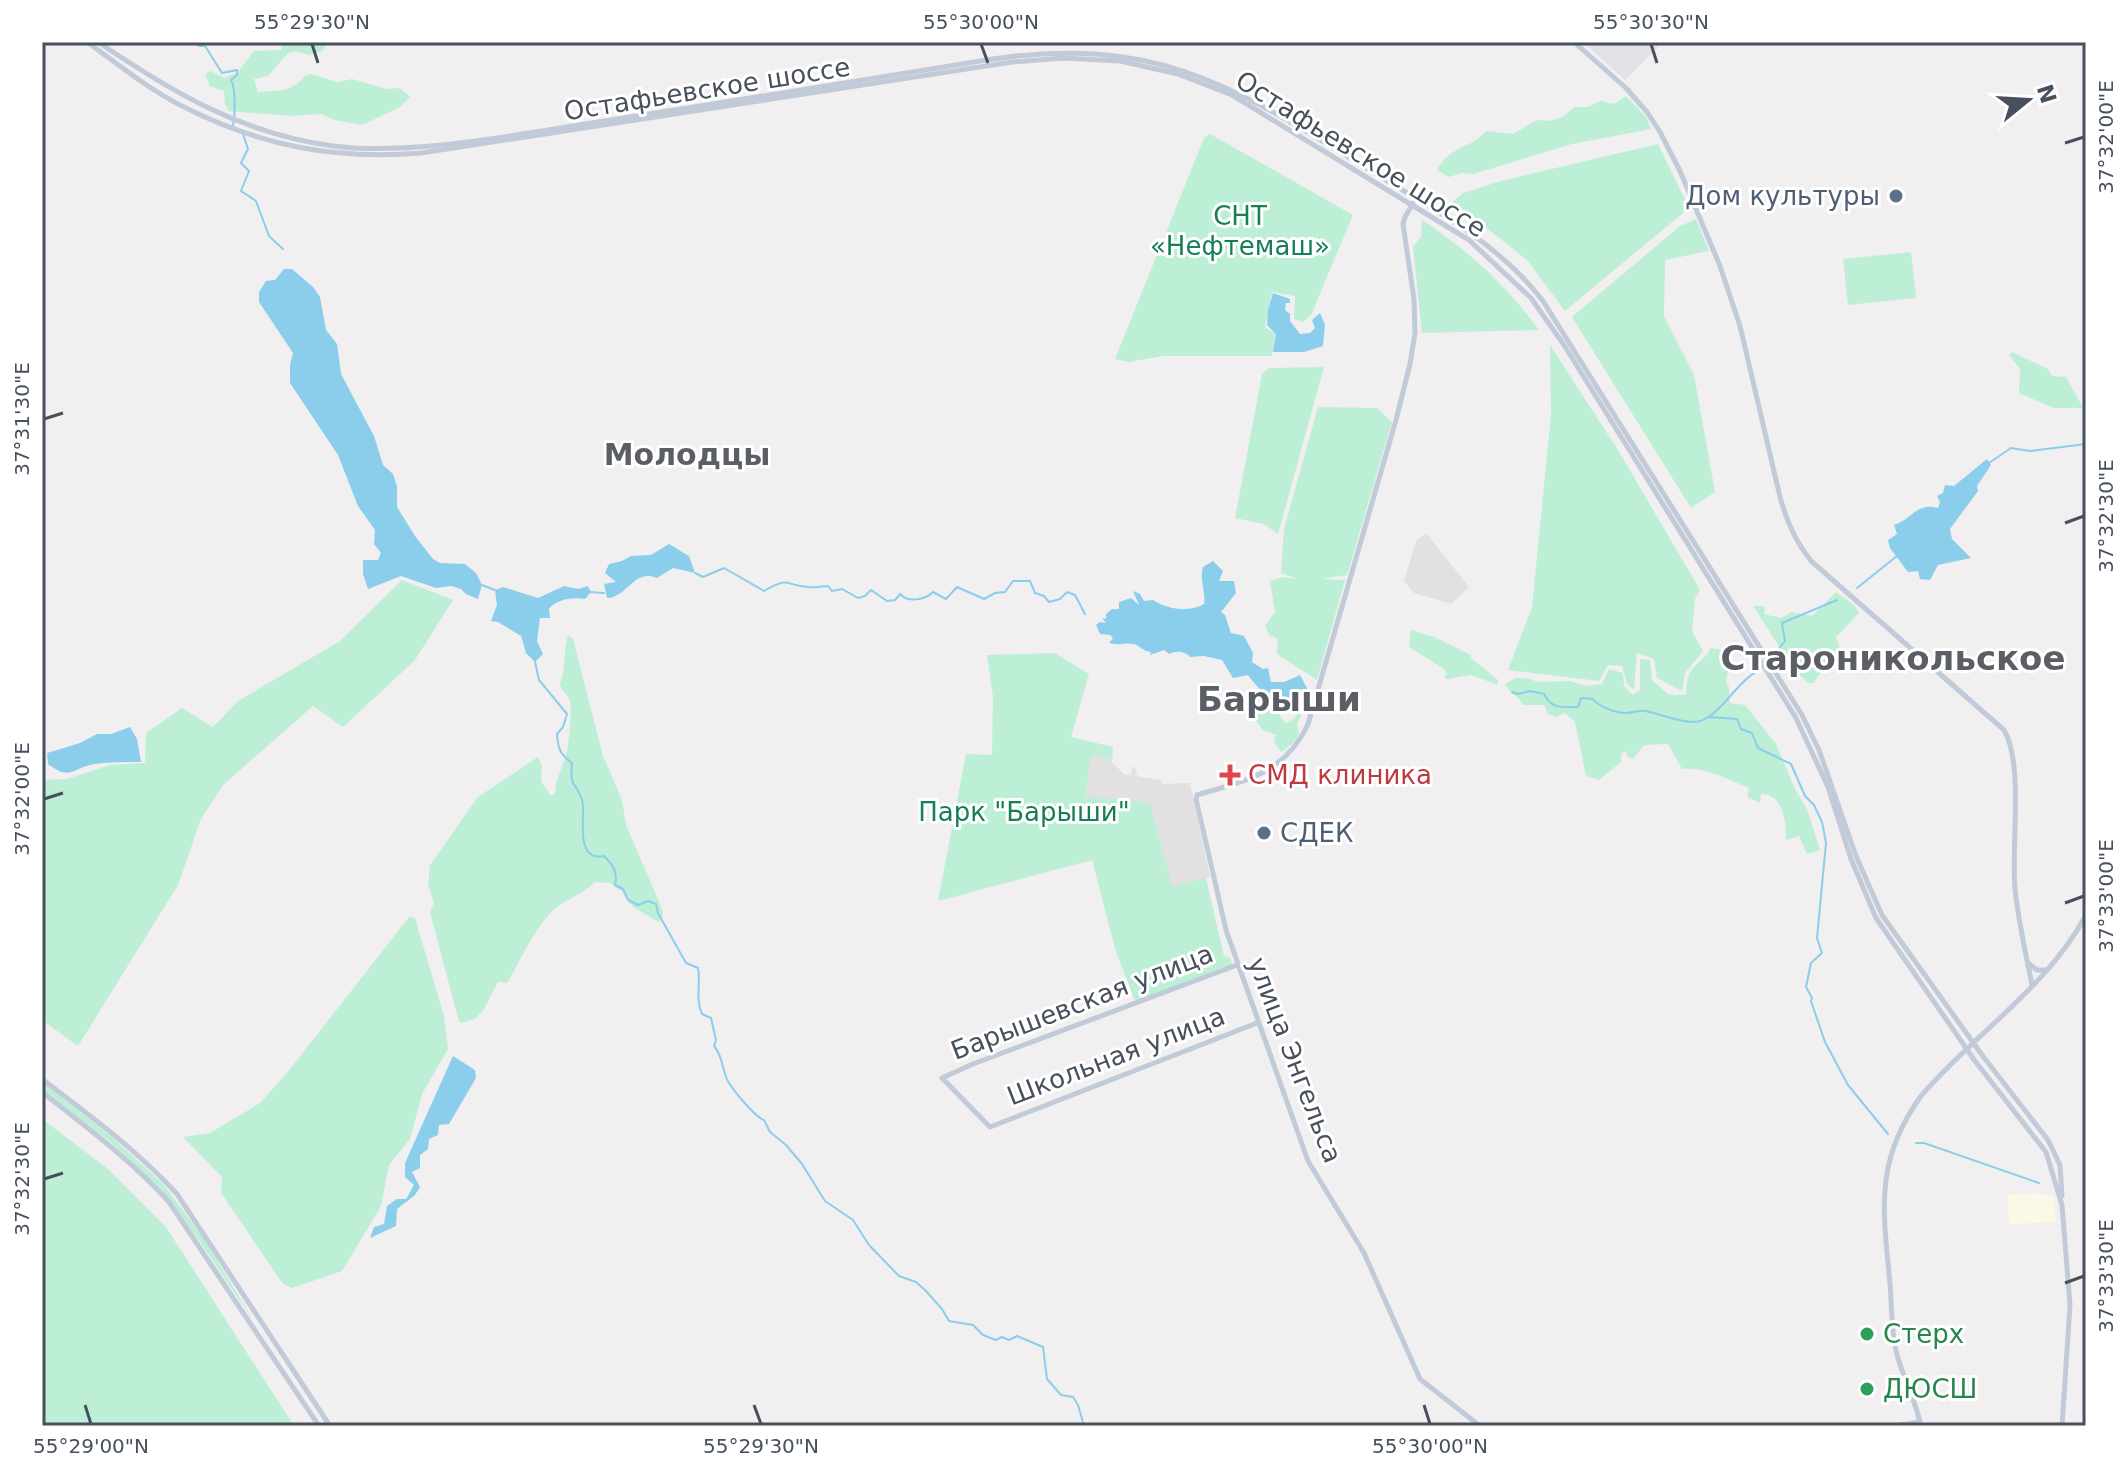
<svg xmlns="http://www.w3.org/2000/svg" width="2128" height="1468" viewBox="0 0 2128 1468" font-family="'DejaVu Sans',sans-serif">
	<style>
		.commercial { fill: #fcf8e8 }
		.education { fill: #e2e0e1 }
		.airport { fill: #e1e2e7 }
		.green { fill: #bdefd6 }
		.water { fill: #8aceec }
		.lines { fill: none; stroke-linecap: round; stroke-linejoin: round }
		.stream { stroke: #8aceec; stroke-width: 2 }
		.secondary { stroke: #c1cad8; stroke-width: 5 }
		.rail { stroke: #b1b3b9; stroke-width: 2 }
		.ticks { fill: none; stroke: #47505c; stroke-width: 3 }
		.service-dot { fill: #5c6f8a; stroke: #fff; stroke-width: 3 }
		.health-dot { fill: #e0444e; stroke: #fff; stroke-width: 3 }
		.leisure-dot { fill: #2e9e5b; stroke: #fff; stroke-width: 3 }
		.labels { text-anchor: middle; stroke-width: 6; stroke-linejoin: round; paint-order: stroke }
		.street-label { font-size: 26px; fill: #47505c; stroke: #fff }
		.service-label { font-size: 26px; fill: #4e5e75; stroke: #fff; text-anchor: end }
		.park-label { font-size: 26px; fill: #167f56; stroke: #fff }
		.health-label { font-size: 26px; fill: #be3a42; stroke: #fff; text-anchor: start }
		.leisure-label { font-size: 26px; fill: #27864d; stroke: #fff; text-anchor: start }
		.quarter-label { font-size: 30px; font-weight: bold; fill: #5b5e64; stroke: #fff }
		.district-label { font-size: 34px; font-weight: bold; fill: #5b5e64; stroke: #fff }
		.neatline { fill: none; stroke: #47505c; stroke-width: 3 }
		.ticks-label { font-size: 20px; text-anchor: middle; fill: #47505c }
	</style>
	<rect width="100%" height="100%" fill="#f1efef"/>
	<path class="commercial" d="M2039,1193L2054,1197L2056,1222L2009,1224L2007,1195Z"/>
	<g class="education">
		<path d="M1426,533L1469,587L1451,604L1414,593L1404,581L1416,541Z"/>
		<path d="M1091,756L1106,757L1124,774L1131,775L1132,767H1135L1137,776L1161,780L1162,784L1190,783L1210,877L1172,887L1086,797Z"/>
	</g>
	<path class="airport" d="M1583,42H1663L1625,80Z"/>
	<g class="green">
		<path d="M282,42L326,44L323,51L309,55L295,51L287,54L268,76L254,79L258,92C274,91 295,92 304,76L311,74L338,82L352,79L386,89L400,88L410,97L400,107L362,125L334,120L321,114L291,116L229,111L225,104L224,91L210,86L205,74L211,71L224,78L237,73L254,51L281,50Z"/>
		<path d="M1626,96L1646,117L1651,129L1572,144L1473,174L1462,173L1449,177L1437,170C1450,145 1468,151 1486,131L1513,134L1537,120L1551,121L1564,116L1574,107H1588L1601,101L1614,104Z"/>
		<path d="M1210,134L1353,215L1311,315L1303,322L1294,319L1295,296L1272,292L1265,327L1276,334L1272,356H1163L1129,362L1115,359L1204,138Z"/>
		<path d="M1658,144L1689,208L1565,311L1527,260L1488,229L1451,203L1463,193L1501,181Z"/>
		<path d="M1696,219L1709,251L1665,260L1664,316L1694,375L1715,492L1691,508L1572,317L1680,226Z"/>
		<path d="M1422,220C1468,250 1506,285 1539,330L1422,333L1413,247L1421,237Z"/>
		<path d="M1911,252L1916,298L1848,305L1843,259Z"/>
		<path d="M1550,345L1618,450L1700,590L1695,599L1692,631L1703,651L1685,673L1682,691L1657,678L1654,659L1637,653L1634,689L1627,684L1622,666L1608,665L1599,681L1508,670L1532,607L1551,415Z"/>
		<path d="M2012,352L2048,369L2052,376L2066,377L2083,408H2054L2019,393L2020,369L2009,355Z"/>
		<path d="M1324,367L1278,534L1264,524L1235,518L1262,374L1269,368Z"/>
		<path d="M1318,407L1377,408L1392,422L1347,575L1321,579L1345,580L1317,680L1277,654L1278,639L1269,635L1265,626L1275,612L1270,581L1283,577L1297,579L1281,573L1284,529Z"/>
		<path d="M402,580L453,600L415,660L343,727L313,706L223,785L201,819L178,885L78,1046L42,1020V780L67,779L110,765L145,763L146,733L182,708L213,727L238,701L340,641Z"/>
		<path d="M1836,592L1855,606L1859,613L1836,637L1840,649L1813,683H1808L1795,671L1753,606H1765L1764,614L1781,618L1791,612L1812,616Z"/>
		<path d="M1411,630L1434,637L1471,655V658L1498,680V685L1471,675L1447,679L1444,676L1447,674L1444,669L1409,647Z"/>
		<path d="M568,635L573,639L603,756L622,800L626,825L663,911L662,920L658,922L632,906L622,892L610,883L595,882C584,893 570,898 557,907C536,924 521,960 507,983L498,982L484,1009L475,1019L461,1023L459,1022L430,912L434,903L428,884L430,865L478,797L538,757L542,766L541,781L551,796L555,793C556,776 564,766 567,751C569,745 572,704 570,701C568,695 562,691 560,685C566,669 563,651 568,635Z"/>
		<path d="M1711,648L1723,650L1729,664L1726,682L1729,687L1730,703L1745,705L1776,744L1795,789L1807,809L1820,850L1807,854L1799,836L1786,840C1786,822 1784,794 1761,794L1760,803L1747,797L1749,788C1727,779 1706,767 1682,769L1668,744L1644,745L1634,758H1629L1625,751L1621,754V762L1599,780L1586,776L1575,722L1565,713L1556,717L1548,714L1544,705H1523C1519,696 1510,694 1505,684L1516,678H1527L1538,682L1570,681L1585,686L1602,684L1609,669L1623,673L1624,686L1633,695L1640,690V659L1650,660L1652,680L1669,695H1686C1687,689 1686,680 1689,675C1694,663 1706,659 1711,648Z"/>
		<path d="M1055,653L1089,674L1071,737L1113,747L1112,762L1106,757L1091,756L1086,796L1150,803L1172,886L1206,878L1224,956L1230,958L1232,965L1135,1001L1116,952L1092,860L938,901L966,754L992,755L993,697L987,655Z"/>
		<path d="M1249,694L1265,712L1275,709L1285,723L1294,719L1298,713L1301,715L1297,724L1299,735L1292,744L1281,752L1274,742L1276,735L1263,730L1245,708Z"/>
		<path d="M409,917L415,918L444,1016L448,1049L422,1094L410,1139L389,1165L381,1206L342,1271L292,1288L283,1284L221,1193L222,1177L183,1137L210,1133L260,1103L287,1073Z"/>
		<path d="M42,1082L112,1137L164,1185L205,1240L253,1320L200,1242L161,1190L109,1141L42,1089Z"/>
		<path d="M42,1119L108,1169L166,1227L294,1426H42Z"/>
	</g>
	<g class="water">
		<path d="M284,269H292L313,287L320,297L326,330L337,344L341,374L374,436L383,465L393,474L397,486V507L415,536L433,559L440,563L465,564L476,573L482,585L478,599L466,594L461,589L451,586L436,588L401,576L368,589L363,574V560H378L381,553L374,544L375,530L358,506L338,455L290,383V364L293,353L259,302V292L266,281L275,280Z"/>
		<path d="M1273,293L1290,299V303H1286L1285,310L1290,314V321L1300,334L1310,333L1315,328L1312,320L1320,313L1325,325L1323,346L1304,352H1273L1276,334L1267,325L1268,310Z"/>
		<path d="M1987,459L1991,465L1977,486L1978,491L1950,529L1952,539L1971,558L1938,565L1930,580L1920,579L1918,571L1908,572L1890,548L1888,540L1897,534L1894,525C1913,519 1916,502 1938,508L1940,502L1937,496L1943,493L1945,485L1954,486Z"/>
		<path d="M669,544L689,556L695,573L673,568L657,578C634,568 628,597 607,598L604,584L616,582L605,573L609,564L622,561L631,556L651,555Z"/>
		<path d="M1213,561L1223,571L1219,581H1234L1236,593L1221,612L1225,615L1231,633L1244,636L1253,653L1252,662L1263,669L1268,668L1271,682H1284L1300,675L1308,690C1298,690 1294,698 1284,699C1270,702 1255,685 1248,675L1233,678L1222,660L1204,656L1190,657C1186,652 1176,650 1169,654L1164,650L1150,655L1151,652C1142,651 1141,646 1134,644C1125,642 1118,646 1109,643L1113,638L1110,635L1100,634L1096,625L1100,622L1106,623L1102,618L1106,619V614L1112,609H1119V602L1131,598L1139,605L1133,591L1140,594L1144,601L1153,600C1166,609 1190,613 1204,604C1206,591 1199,579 1203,567Z"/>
		<path d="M564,586L578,589L588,586L591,592L585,599C574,597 556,599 549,609L550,618H540L537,641L543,654L535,662L526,653L521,636L498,622L491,621L497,605L495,590L503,587L538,598Z"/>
		<path d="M130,727L137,739L141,762C125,762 110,762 95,764C73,767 71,782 48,764L47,753L80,743L97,734H111Z"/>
		<path d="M453,1056L475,1070L476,1078L449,1124L439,1125L438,1135L429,1139L428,1149L420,1155V1168L412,1172L420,1187L415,1195L397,1209L396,1226L370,1238L374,1227L384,1224L387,1206L397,1199H406L414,1185L405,1177V1163Z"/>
	</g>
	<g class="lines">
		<g class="stream">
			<path d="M196,42L199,46H205L222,73L237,70V75L231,80C236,88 235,117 233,125"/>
			<path d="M243,134L248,149L241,163L249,171L241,191L256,201L269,236L283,249"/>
			<path d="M1989,463L2011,448L2030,451L2086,444"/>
			<path d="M695,573L703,577L724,568L764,591C791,576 783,585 808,587C815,588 821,586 828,586L832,591L842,589L858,598L865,596L871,590L887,601L895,600L900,594C908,603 925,600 933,592L946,599L957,587L984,599L995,593L1005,592L1013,581H1030L1035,593L1044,596L1049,602L1060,599L1067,592L1075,595L1085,614"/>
			<path d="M482,585L495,590"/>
			<path d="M1857,588L1897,556"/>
			<path d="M590,592L604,593"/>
			<path d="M1777,651L1785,641L1782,623L1837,600"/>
			<path d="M535,662L539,680L567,714L563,727L557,734C558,749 560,754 572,763C572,769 570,777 573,783C577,790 582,795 583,805C584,822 576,862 604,856C613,865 618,872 615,885L623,889L628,900L638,905L648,901L656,904L658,913L686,963L698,968C701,983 695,999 702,1014L711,1018L716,1040L714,1046C722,1055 722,1066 726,1077C729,1086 755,1117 764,1120L770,1132L786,1145L802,1164L825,1201L853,1220L869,1245L899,1276L916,1282L925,1290L942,1309L949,1321L973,1325L983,1335L996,1340L1002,1337L1009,1340L1017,1336L1043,1347L1047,1379L1061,1395L1073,1397L1078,1405L1084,1426"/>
			<path d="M1512,692L1518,694L1530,691L1544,694C1552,710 1563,707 1578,707L1581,698L1593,699C1599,707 1616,713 1626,713C1633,713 1639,710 1645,711C1662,714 1676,722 1694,722C1718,721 1735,683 1756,672"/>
			<path d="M1709,717L1737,719L1741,729L1752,733L1758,748L1791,764L1805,796L1814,805L1822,822L1826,843L1817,938L1822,953L1811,963L1806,987L1812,998L1811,1001L1825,1042L1848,1085L1888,1134"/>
			<path d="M1916,1143H1924L2039,1183"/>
		</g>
		<g class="secondary">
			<path d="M87,42C118,64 149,90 184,107C261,146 335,160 421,153L1012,62L1064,58L1120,61L1178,74L1232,95L1469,240L1531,298L1564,345L1796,718L1828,787L1851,859L1876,918L1975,1061L2046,1152L2062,1205L2070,1305L2062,1426"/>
			<path d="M98,42C172,92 242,134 333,146C411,156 514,135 592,123C726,102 859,81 993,59C1165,34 1241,92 1381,177C1439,212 1501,246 1543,301L1802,715L1819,750L1856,856L1882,915L1982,1055L2048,1140L2060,1165L2062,1196"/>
			<path d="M1574,42L1626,88L1647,112L1660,132L1680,171L1720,266L1740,326L1780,497C1787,522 1795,540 1811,561L2004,730C2024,764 2011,846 2015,888C2018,921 2026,954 2032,985"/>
			<path d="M1413,203L1405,217L1403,224L1414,299L1415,333L1410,364L1396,420L1308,724C1285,774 1244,781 1197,795L1196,799L1226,930L1308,1161L1364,1253L1420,1379L1480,1426"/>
			<path d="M2028,963L2037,970H2047"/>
			<path d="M1237,965L973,1064L942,1078L990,1127L1257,1023"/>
			<path d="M42,1079C89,1115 137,1150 177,1194L330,1426"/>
			<path d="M42,1092C86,1127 131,1160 169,1202L319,1426"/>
			<path d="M1893,1426L1920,1422C1915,1400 1904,1379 1898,1358C1891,1335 1892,1308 1890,1284C1883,1210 1874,1161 1921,1096C1974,1034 2047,988 2086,915"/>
		</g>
		<path class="rail" d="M2065,1426L2086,1423"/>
	</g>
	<path class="ticks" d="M312,44L318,63M981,44L988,63M1651,44L1657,63M2065,143L2084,137M44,419L63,413M2065,523L2084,516M44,799L63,793M2065,903L2084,896M44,1179L63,1173M2065,1283L2084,1276M85,1405L91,1424M754,1405L761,1424M1424,1405L1430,1424"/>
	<g class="service-dot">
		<circle cx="1896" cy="196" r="8"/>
		<circle cx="1264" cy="833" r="8"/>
	</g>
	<path class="health-dot" d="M1226 763h8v8h8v8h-8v8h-8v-8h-8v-8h8z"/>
	<g class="leisure-dot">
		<circle cx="1867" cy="1334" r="8"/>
		<circle cx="1867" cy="1389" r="8"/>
	</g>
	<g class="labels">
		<g class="street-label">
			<text transform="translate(707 89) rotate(-9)" y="9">Остафьевское шоссе</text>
			<text transform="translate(1361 154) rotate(32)" y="9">Остафьевское шоссе</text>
			<text transform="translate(1082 1002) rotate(-21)" y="9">Барышевская улица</text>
			<text transform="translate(1116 1056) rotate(-21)" y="9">Школьная улица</text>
			<text transform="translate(1295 1060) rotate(69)" y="9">улица Энгельса</text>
		</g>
		<g class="service-label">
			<text x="1880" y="205">Дом культуры</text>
			<text x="1280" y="842" text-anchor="start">СДЕК</text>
		</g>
		<g class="park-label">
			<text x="1240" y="225">СНТ<tspan x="1240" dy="30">«Нефтемаш»</tspan></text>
			<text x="1024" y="821">Парк "Барыши"</text>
		</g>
		<g class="health-label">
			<text x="1248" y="784">СМД клиника</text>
		</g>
		<g class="leisure-label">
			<text x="1883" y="1343">Стерх</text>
			<text x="1883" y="1398">ДЮСШ</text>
		</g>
		<g class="quarter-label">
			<text x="687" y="465">Молодцы</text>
		</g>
		<g class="district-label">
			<text x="1893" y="670">Староникольское</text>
			<text x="1279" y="711">Барыши</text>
		</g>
	</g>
	<rect width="2128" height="1468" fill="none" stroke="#ffffff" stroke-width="88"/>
	<g transform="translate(2028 100) rotate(72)" stroke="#ffffff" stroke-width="6" paint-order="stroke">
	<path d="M0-6L14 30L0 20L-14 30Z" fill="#47505c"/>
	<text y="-12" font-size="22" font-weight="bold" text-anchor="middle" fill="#47505c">N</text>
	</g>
	<rect x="44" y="44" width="2040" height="1380" class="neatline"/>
	<g class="ticks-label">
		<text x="312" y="29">55°29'30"N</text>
		<text x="981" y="29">55°30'00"N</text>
		<text x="1651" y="29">55°30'30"N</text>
		<text transform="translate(2106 137) rotate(-90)" y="7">37°32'00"E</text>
		<text transform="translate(22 419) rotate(-90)" y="7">37°31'30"E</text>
		<text transform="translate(2106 516) rotate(-90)" y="7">37°32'30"E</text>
		<text transform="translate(22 799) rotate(-90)" y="7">37°32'00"E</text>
		<text transform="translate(2106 896) rotate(-90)" y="7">37°33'00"E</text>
		<text transform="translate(22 1179) rotate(-90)" y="7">37°32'30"E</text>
		<text transform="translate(2106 1276) rotate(-90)" y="7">37°33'30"E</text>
		<text x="91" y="1453">55°29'00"N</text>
		<text x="761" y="1453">55°29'30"N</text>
		<text x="1430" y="1453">55°30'00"N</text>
	</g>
</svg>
